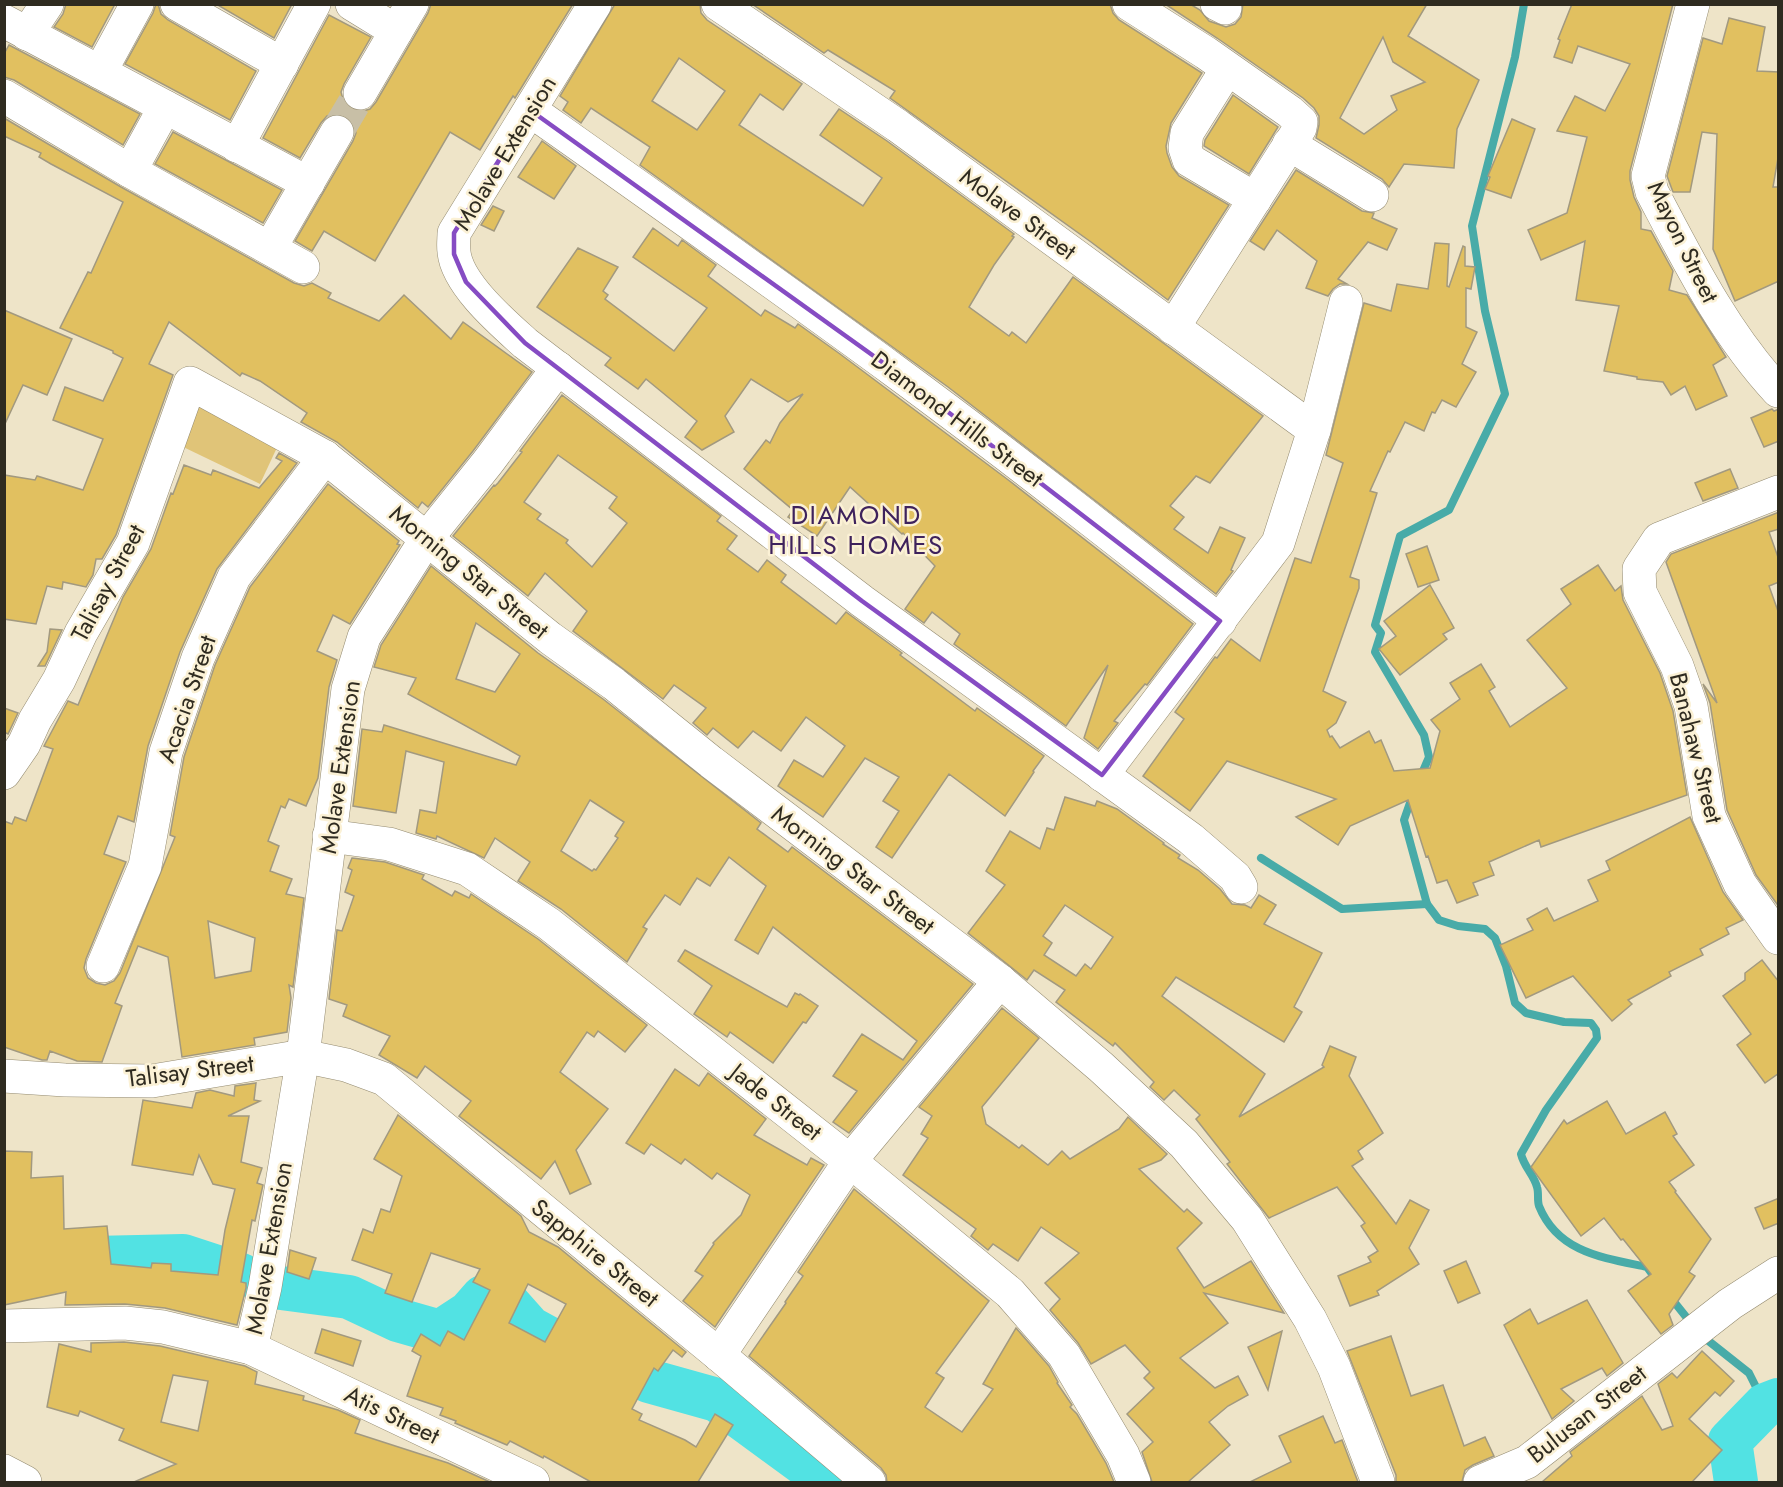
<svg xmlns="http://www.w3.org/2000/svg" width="1783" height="1487" viewBox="0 0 1783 1487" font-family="Jost,sans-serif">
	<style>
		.garden { fill: #e0c478 }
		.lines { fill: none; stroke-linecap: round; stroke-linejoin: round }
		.stream { stroke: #48aba8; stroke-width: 8 }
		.river { stroke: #52e2e3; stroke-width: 44 }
		.building { fill: #e1c060; stroke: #a2997f; stroke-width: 1.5; fill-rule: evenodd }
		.minor-tunnel { stroke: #c8bfa6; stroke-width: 33; stroke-dasharray: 33 16; stroke-linecap: butt }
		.minor-casing { stroke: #948b71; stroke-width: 34 }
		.minor { stroke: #fff; stroke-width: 33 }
		.marked { fill: none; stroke: #864cc3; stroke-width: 4.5; stroke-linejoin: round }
		.labels { text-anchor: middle; stroke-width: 5; stroke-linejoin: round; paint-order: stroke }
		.street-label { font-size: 24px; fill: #2f2b20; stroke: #fbf1d5 }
		.neighbourhood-label { font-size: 26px; letter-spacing: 1.5px; fill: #3e225c; stroke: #fbf1d5 }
	</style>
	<rect width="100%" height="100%" fill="#eee4c8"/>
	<path class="garden" d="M197,403L280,441L260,484L177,444Z"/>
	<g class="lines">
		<g class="stream">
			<path d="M1420,778L1429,757L1424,735L1375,652L1381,633L1375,625L1400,536L1449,510L1505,394L1485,311L1472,226L1515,57L1524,4"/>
			<path d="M1412,797L1404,820L1427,904L1439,920L1458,926L1485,929L1495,938L1506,966L1515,1003L1526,1013L1564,1022L1591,1023L1596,1030L1597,1038L1546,1110L1521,1154C1524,1167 1534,1175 1537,1187C1539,1193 1537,1200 1539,1206C1558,1253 1604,1258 1647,1267L1652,1274"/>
			<path d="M1261,858L1342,909L1427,904"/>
			<path d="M1671,1298L1691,1323"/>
			<path d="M1701,1335L1749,1373L1765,1405"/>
		</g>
		<g class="river">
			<path d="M53,1269L93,1258L183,1256L241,1275"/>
			<path d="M281,1288L349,1297L398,1320L440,1332L469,1313L483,1297H496L506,1301L530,1328L563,1346L591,1350L649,1381L717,1400L829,1482"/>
			<path d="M1736,1482L1730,1441L1765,1405L1778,1400"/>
		</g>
	</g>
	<g class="building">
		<path d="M66,4H115L92,47L54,27L63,14Z"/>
		<path d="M156,4H158L161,14L168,20L256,71L230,120L125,64L153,13Z"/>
		<path d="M216,4H292L274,38Z"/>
		<path d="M431,4H573L515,98L513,96L480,150L450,132L375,261L324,231L312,251L295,241L353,141L356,133L353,123L347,116L338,113L327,116L321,123L300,158L263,138L329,15L371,37L344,84L341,92L344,103L351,109L360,112L370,109L376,102L428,13Z"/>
		<path d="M615,4H700L701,13L707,20L802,84L783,110L760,94L739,125L863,206L882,178L820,135L839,109L887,141L1014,234L1012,236L1014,237L994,265L969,307L1009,336L1012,332L1026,343L1073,277L1263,416L1210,483L1196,476L1170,506L1184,517L1174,529L1208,553L1220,527L1245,538L1231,570L1233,571L1216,594L948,387L640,165L650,147L591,108L581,123L563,110L568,102L560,96ZM679,58L725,91L697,130L652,101Z"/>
		<path d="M752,4H1110L1113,13L1119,20L1202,73L1171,123L1166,146L1167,153L1172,167L1179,176L1229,205L1168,300L1091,242L890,98L895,91L828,50L824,53Z"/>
		<path d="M1165,4H1190L1200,10L1209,21L1226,27L1235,24L1241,17L1243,4H1427L1408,36L1479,80L1457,129L1454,168L1404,164L1389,187L1382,179L1316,138L1319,125V116L1314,108L1303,98L1217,38ZM1383,37L1393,62L1425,82L1391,96L1397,110L1364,134L1340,118Z"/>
		<path d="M1572,4H1673L1630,171V180L1634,197L1641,212V229L1651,231L1673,271L1669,290L1687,295L1726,357L1713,365L1727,396L1696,410L1685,386L1671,395L1663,382L1637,379V377L1604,371L1619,306L1576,300L1585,241L1541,260L1528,230L1567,213L1587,137L1557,131L1575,96L1605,111L1630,64L1578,46L1572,63L1554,57L1560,40L1558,39Z"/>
		<path d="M1729,18L1765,27L1757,71L1779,72V152L1773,187H1779V281L1735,301L1713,249L1717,134L1702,132L1690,192H1673L1667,176L1703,38L1722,44Z"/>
		<path d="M9,45L140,114L123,145L14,80L4,77V54Z"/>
		<path d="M1233,95L1278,127L1249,174L1204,146L1205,140Z"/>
		<path d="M4,118L121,187L294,283L304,286L312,283L331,293L328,298L379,321L404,295L451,339L463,322L532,372L473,451L428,507L422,502L418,508L337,442L301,422L307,413L260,381L242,373L240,376L169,322L149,364L173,375L116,535L102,559H96L93,575L86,587L63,582L62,589L47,586L36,624L4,619V475L35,480L37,476L83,490L103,439L53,420L65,387L103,401L123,358L113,353V351L60,328L88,272L91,273L123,202L51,164L39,157L41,153L4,136Z"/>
		<path d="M1512,119L1535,129L1511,198L1485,189L1490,177L1488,176Z"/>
		<path d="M173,132L282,190L263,223L155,164Z"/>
		<path d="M542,141L576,166L554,199L518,177Z"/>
		<path d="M1296,170L1362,211L1374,213L1372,218L1397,229L1387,250L1368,242L1338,279L1347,284H1340L1333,289L1328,296L1306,288L1317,261L1277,230L1264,250L1250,241Z"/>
		<path d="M493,206L504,211L494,231L481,225Z"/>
		<path d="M653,228L678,246L682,240L716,265L708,276L761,316L765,310L795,328L798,324L840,354L1007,479L1193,624L1147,685L1145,684L1114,721L1118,723L1098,749L1084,738L1108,665L1066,726L954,644L960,634L932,612L924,623L905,609L935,566L903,533L902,534L850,487L817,536L788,517L793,510L744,469L766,440L770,443L780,423L803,394L788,402L751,379L725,416L734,432L702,450L685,437L697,421L646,379L638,389L605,365L611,358L537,307L578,248L618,267L603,291L608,295L605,299L674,351L707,308L633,257Z"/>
		<path d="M1435,243L1449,244L1447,286L1449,287L1463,246L1465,247V266L1475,267L1471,289L1466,288V327L1477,332L1462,364L1476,372L1456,407L1442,400L1435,413L1432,412L1424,431L1405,422L1390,452L1388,451L1370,491L1377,493L1350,577L1359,580V588L1323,691L1346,702L1336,723L1327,730L1330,737L1332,736L1340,748L1369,731L1375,743L1381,740L1394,771L1430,768L1440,731L1431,720L1460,699L1450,683L1481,664L1495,687L1489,691L1510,727L1567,688L1527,640L1571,604L1561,589L1598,565L1615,591L1621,586L1623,600L1660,673L1673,711L1687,795L1541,847L1539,840L1489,862L1494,875L1473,883L1478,895L1457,903L1447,880L1437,883L1428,856L1426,857L1408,800L1350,826L1338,845L1296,817L1336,799L1227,761L1190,811L1143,776L1184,719L1175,712L1215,657L1217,658L1231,639L1260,661L1295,558L1311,563L1343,463L1326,455L1364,303L1391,311L1397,284L1428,289Z"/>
		<path d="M4,310L72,339L47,395L23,385L4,426Z"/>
		<path d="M562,395L721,516L717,521L737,536L727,549L758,572L767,560L786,575L781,582L836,624L846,612L902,653L900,655L975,711L977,708L1044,756L1033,771L1034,772L1005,816L949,774L892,858L876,847L899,811L883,801L899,777L865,758L823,817L778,786L794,760L823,777L845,746L806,717L781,751L753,731L738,748L713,728L707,735L693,723L706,708L674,685L663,699L573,631L587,611L545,573L528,596L453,536L494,485L495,486L498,483L522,452L520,451ZM558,455L617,497L609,508L627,523L592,567L566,543L568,540L537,519L541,514L524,502Z"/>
		<path d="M1772,409L1774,411L1779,409V441L1764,447L1751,418Z"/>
		<path d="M279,453L297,463L217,569L180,652L148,746L134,822L118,816L104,854L126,862L86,959L84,968L88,978L96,983L105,985L114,981L120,973L175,837L170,835L184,757L215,665L250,587L328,484L399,541L397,544L400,545L350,624L333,615L317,651L337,660L329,687L318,778L306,806L289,799L285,808L281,806L268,841L279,846L270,871L292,879L286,894L304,898L293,987L289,985L291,998L287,1032L254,1038L255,1045L182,1057L168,957L138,946L115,1003L122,1006L102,1062L77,1061L50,1051L47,1060H42L4,1047V821L12,824L15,817L26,821L53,749L44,746L68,701L78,705L123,597L151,549L171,493L173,494L184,465L211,475L213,470L259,488L282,461L276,458ZM208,921L255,938L251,971L215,978Z"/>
		<path d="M1730,469L1738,488L1703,501L1695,483Z"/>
		<path d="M1779,512V529L1769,532L1779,560V582L1769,586L1779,614V903L1777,904L1756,875L1727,810L1710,703L1703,684L1717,703L1666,562L1671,554Z"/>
		<path d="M1427,546L1439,580L1418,587L1406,554Z"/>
		<path d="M431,566L538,653L603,699L761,823L757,829L788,852L792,847L973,984L849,1133L833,1122L857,1091L833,1076L862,1034L903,1060L917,1041L773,927L758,954L735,940L766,886L729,857L710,886L697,878L680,905L665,895L643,927L647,929L627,962L561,909L518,881L530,862L495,838L484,858L437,836L436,839L416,833L420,810L436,813L444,762L406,751L396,813L353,806L362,729L382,732L384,725L516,765L520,756L408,694L416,678L374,667L381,645ZM476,623L520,654L495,692L456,679ZM590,800L624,822L615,836L618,838L596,870L594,869L592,871L561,851Z"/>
		<path d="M1430,585L1454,628L1443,634L1447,639L1400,675L1379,649L1396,636L1384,621Z"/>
		<path d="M50,629L62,630L45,666H38L47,652Z"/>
		<path d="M4,708L18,713L8,734L4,732Z"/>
		<path d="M1065,797L1095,806L1097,801L1117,809L1164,843L1163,844L1180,855L1178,858L1198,870L1220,889L1232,904L1245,905L1251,908L1259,895L1276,905L1264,924L1322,953L1294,1007L1302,1012L1284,1042L1176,977L1162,996L1265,1074L1239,1117L1324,1067L1322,1065L1330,1046L1356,1057L1349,1076L1383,1133L1358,1151L1363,1159L1352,1166L1396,1224L1410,1200L1429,1210L1409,1248L1419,1264L1377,1291L1379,1295L1350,1306L1338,1276L1371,1262L1368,1257L1378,1251L1361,1226L1365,1223L1337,1187L1269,1218L1227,1164L1230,1162L1196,1119L1200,1115L1174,1090L1164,1100L1150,1087L1154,1082L1115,1043L1113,1046L1056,1002L1065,990L1034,970L1027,980L968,933L1005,885L986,871L1010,831L1040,849L1047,828L1054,830ZM1065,905L1113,937L1091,969L1085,964L1076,976L1044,955L1052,943L1043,936Z"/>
		<path d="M1690,817L1723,892L1743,920L1726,928L1729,934L1700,949L1703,955L1669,972L1671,976L1628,1000L1632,1004L1612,1021L1573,976L1526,998L1500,945L1533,930L1527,919L1547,908L1554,921L1598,901L1588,880L1610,870L1606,861Z"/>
		<path d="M352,858L385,862L424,875L422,879L452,896L455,891L469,898L471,894L538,939L647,1025L625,1052L598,1031L594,1037L587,1032L560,1072L608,1109L576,1150L591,1184L570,1194L555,1161L541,1179L459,1116L471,1101L425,1066L417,1078L379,1055L390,1036L343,1016L347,1005L329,999L337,930L342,931L354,896L345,892L352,870L348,868Z"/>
		<path d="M685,950L787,1007L795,993L799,995L800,994L818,1006L806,1023L803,1022L773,1063L730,1032L727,1037L694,1014L712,986L678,961Z"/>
		<path d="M1762,960L1779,982V1073L1765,1083L1737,1045L1751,1034L1723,996L1745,980V973Z"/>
		<path d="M1002,1008L1039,1038L982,1107L986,1124L1019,1148L1022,1145L1048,1165L1062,1151L1070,1159L1119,1129L1128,1117L1167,1154L1161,1160L1139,1169L1184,1212L1187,1209L1202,1223L1177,1248L1204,1288L1251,1261L1284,1313L1204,1293L1228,1323L1180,1358L1215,1388L1238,1376L1248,1395L1228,1406L1209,1422L1230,1445L1188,1482H1152L1142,1452L1153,1442L1127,1414L1154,1388L1144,1378L1150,1372L1125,1345L1091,1364L1078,1343L1050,1310L1060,1299L1045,1283L1079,1253L1041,1227L1018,1261L993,1244L988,1250L971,1236L976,1229L903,1175L928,1138L921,1134L932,1116L919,1107Z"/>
		<path d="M675,1069L699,1086L708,1073L766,1119L754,1135L807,1165L811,1158L824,1165L715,1327L683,1301L703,1276L695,1271L714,1244L713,1243L741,1215L750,1195L717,1173L712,1179L685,1159L681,1164L651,1144L644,1154L626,1143Z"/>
		<path d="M256,1083L254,1100L260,1101L228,1116H249L241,1162L262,1168L257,1183L263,1185L255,1221L252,1220L241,1282L246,1283V1288L237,1325L165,1308L125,1304L65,1305L66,1292L4,1305V1151L32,1152L31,1178L63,1176L64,1229L107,1226L111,1264L151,1268L152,1263L171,1264V1271L218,1275L225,1230L235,1189L213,1184L199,1155L193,1175L132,1165L143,1100L192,1108L196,1093L210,1090L234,1096L235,1086Z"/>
		<path d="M1607,1101L1626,1134L1665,1112L1677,1134L1673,1136L1694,1165L1669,1182L1676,1191L1675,1192L1711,1239L1689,1272L1695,1276L1669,1314L1673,1325L1661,1334L1628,1291L1651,1274L1623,1239L1621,1240L1604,1218L1581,1236L1531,1167L1564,1120L1567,1124Z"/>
		<path d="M398,1115L521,1216L529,1232L558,1247L686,1352L682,1357L673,1350L658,1371L654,1368L632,1409L642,1414L639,1420L685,1440L696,1447L715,1414L733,1425L698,1482H591L544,1456L543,1458L510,1441L507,1445L455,1423L456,1421L440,1415L443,1408L407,1396L421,1356L412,1351L421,1334L440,1346L448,1331L464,1340L490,1290L473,1282L480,1269L431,1253L412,1302L385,1293L392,1274L352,1260L363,1229L373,1233L381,1209L390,1212L402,1176L374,1159ZM528,1284L566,1304L545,1342L509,1323Z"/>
		<path d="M854,1189L989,1301L936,1373L944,1378L925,1407L962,1432L993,1389L983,1384L1016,1328L1049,1366L1058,1382L1057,1383L1072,1405L1070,1407L1077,1414L1106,1463L1114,1482H887L886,1475L881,1468L749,1356L786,1303L785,1302L803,1276L798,1272Z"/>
		<path d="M1779,1198V1223L1764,1229L1755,1208Z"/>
		<path d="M290,1250L316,1258L309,1279L287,1272Z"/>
		<path d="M1466,1261L1480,1293L1458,1303L1444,1271Z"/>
		<path d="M1587,1300L1623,1363L1607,1376L1602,1368L1561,1389L1574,1401L1552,1419L1504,1325L1530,1309L1538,1324Z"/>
		<path d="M322,1329L361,1341L353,1366L315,1353Z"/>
		<path d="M1282,1331L1268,1390L1248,1347Z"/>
		<path d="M1391,1336L1411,1396L1443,1385L1464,1446L1485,1437L1494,1456L1473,1465L1465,1470L1462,1482H1396V1475L1347,1351Z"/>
		<path d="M124,1342L160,1346L245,1366L257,1372L255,1384L304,1396L303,1400L338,1410L360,1420L355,1433L448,1463L490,1482H134L176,1464L119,1440L124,1429L80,1411L78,1416L47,1407L59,1344L91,1352V1343ZM173,1375L208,1381L198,1431L161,1422Z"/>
		<path d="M1702,1351L1734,1381L1720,1396L1715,1392L1689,1419L1722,1450L1692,1482H1542L1572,1456L1570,1452L1642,1396L1662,1430L1673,1426L1658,1384L1672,1373L1677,1378Z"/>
		<path d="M1323,1416L1335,1443L1342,1440L1358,1482H1250L1291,1462L1279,1436Z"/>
	</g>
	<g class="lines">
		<path class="minor-tunnel" d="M337,132L360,93"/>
		<g class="minor-casing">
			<g id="minor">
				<path d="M177,4L282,64"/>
				<path d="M352,4L396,31"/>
				<path d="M595,4L454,233C454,239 453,246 454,252C457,284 503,323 525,343L862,601L1191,839L1235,877L1241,887"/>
				<path d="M718,4L898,126L1314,430"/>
				<path d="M1129,4L1206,53L1290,112L1301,122L1300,128L1173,328"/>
				<path d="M1217,4L1225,8"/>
				<path d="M1693,4L1648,176L1652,192C1689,262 1724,333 1778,391"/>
				<path d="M4,21L308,183"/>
				<path d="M27,34L47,4"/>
				<path d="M1227,69L1187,133L1185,148L1189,160L1255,199"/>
				<path d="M100,72L137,4"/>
				<path d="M360,93L412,4"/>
				<path d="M4,96L130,171L303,267"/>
				<path d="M530,110C653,197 775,283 896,372C1006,453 1113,537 1220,621"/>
				<path d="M1289,144L1372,195"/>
				<path d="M237,146L314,4"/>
				<path d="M130,171L165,107"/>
				<path d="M270,248L337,132"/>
				<path d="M1778,492L1659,539L1639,569L1640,592L1677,666L1691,706L1709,816L1740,884L1778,938"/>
				<path d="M4,773L24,744L35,720L59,680L81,633L133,543L190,383L325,457L550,638L614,684L711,762L1000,981L1101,1067L1184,1144L1247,1219L1310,1319L1334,1367L1378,1482"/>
				<path d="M1102,775L1278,543L1314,430L1346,302"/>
				<path d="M329,836L389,844L467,869L549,924L850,1161L1010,1293L1064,1355L1123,1455L1134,1482"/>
				<path d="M103,966L145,866L166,752L198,658L234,577L325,457"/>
				<path d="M4,1076L65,1080L152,1081L303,1056L346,1065L384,1079L719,1355L869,1482"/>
				<path d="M4,1326L125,1323L163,1327L251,1348L533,1482"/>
				<path d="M251,1348L265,1287L303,1056L348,689L364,637L427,538L488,462L558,368"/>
				<path d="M719,1355L850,1161L1000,981"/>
				<path d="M4,1471L25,1482"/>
				<path d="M1480,1482L1527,1462L1730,1304L1778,1273"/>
			</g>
		</g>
		<use href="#minor" class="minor"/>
	</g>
	<path class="marked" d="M530,110L896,372L1220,621L1102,775L862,601L525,343L466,282L454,254V233Z"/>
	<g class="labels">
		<g class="street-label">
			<text transform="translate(505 153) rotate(-59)" y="8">Molave Extension</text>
			<text transform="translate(1018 214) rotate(36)" y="8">Molave Street</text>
			<text transform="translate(1683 242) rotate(64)" y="8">Mayon Street</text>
			<text transform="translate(957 419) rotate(37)" y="8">Diamond Hills Street</text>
			<text transform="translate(469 572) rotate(39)" y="8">Morning Star Street</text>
			<text transform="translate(108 583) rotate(-62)" y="8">Talisay Street</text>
			<text transform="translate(187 699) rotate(-71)" y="8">Acacia Street</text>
			<text transform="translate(1696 748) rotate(76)" y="8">Banahaw Street</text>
			<text transform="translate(340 767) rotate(-82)" y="8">Molave Extension</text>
			<text transform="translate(853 870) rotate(37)" y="8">Morning Star Street</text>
			<text transform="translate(190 1071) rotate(-7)" y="8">Talisay Street</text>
			<text transform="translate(776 1102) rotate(38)" y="8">Jade Street</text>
			<text transform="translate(269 1248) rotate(-80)" y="8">Molave Extension</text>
			<text transform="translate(595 1253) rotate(39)" y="8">Sapphire Street</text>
			<text transform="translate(1587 1414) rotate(-38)" y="8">Bulusan Street</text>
			<text transform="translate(392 1415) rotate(26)" y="8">Atis Street</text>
		</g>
		<g class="neighbourhood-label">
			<text x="856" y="524">DIAMOND<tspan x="856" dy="30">HILLS HOMES</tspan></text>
		</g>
	</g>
	<rect width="1783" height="1487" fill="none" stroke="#2f2b20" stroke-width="12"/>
</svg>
